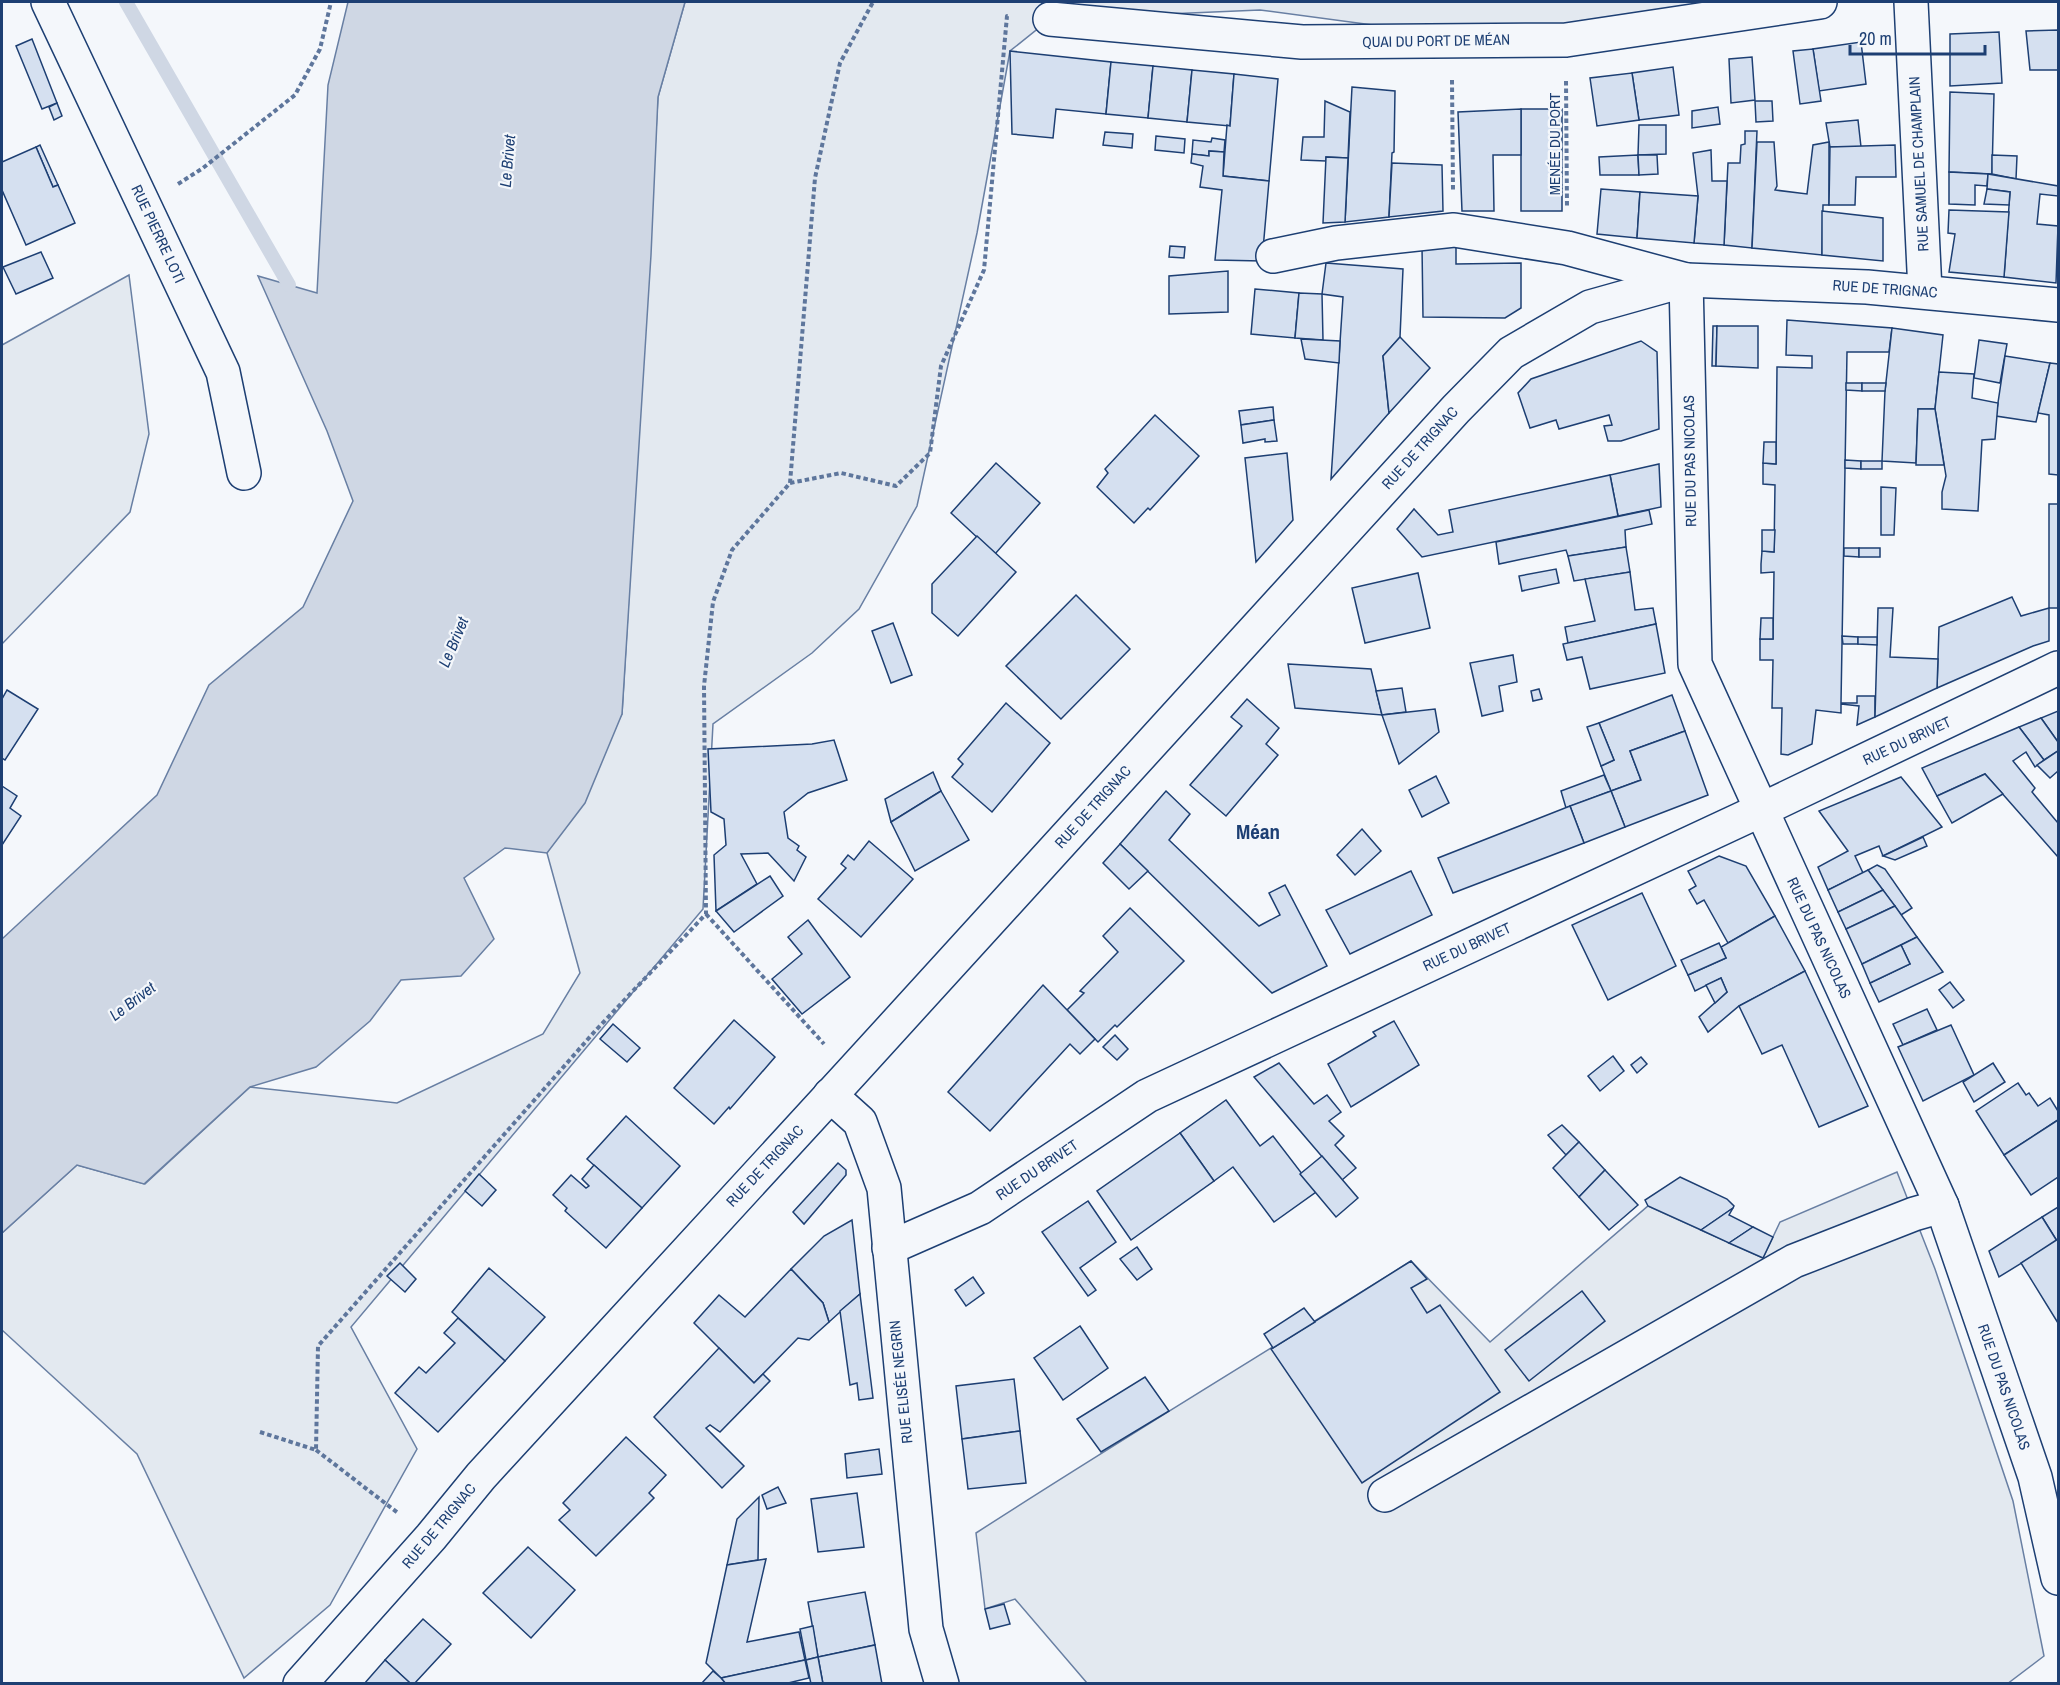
<svg xmlns="http://www.w3.org/2000/svg" width="2060" height="1685" viewBox="0 0 2060 1685" font-family="'Archivo Narrow',sans-serif">
	<style>
		.green { fill: #e3e9f0; stroke: #687fa3; stroke-width: 1.5 }
		.water { fill: #cfd7e4; stroke: #687fa3; stroke-width: 1.5 }
		.lines { fill: none; stroke-linecap: round; stroke-linejoin: round }
		.stream { stroke: #cfd7e4; stroke-width: 14 }
		.building { fill: #d5e0f0; stroke: #1d3f73; stroke-width: 1.5 }
		.minor-casing { stroke: #1d3f73; stroke-width: 36 }
		.path { stroke: #5e769c; stroke-width: 4; stroke-dasharray: 4.5 3; stroke-linecap: butt }
		.minor { stroke: #f4f7fb; stroke-width: 33 }
		.labels { text-anchor: middle; stroke-width: 4.5; stroke-linejoin: round; paint-order: stroke }
		.street-label { font-size: 15px; fill: #1d3f73; stroke: #f4f7fb }
		.water-label { font-size: 16px; font-style: italic; fill: #1d3f73; stroke: #f4f7fb }
		.district-label { font-size: 21px; font-weight: bold; fill: #1d3f73; stroke: #f4f7fb }
	</style>
	<rect width="100%" height="100%" fill="#f4f7fb"/>
	<g class="green">
		<path d="M685,2H1719L1566,30L1455,36L1260,10L1050,19L1010,51L977,233L917,506L859,609L812,653L713,724L703,909L351,1327L417,1449L330,1605L244,1678L137,1454L2,1330V1233L77,1165L145,1184L250,1087L397,1103L543,1034L580,973L547,853L622,714L658,97Z"/>
		<path d="M129,275L149,434L130,512L2,644V345Z"/>
		<path d="M1897,1172L1935,1269L2013,1501L2044,1656L2007,1684L1087,1683L1015,1599L985,1609L976,1533C1120,1440 1266,1352 1411,1261L1490,1342L1648,1206L1763,1258L1780,1222Z"/>
	</g>
	<path class="water" d="M348,2H685L658,97L651,255L622,714L585,803L547,853L505,848L464,878L494,939L461,976L401,980L370,1021L316,1067L250,1087L144,1184L77,1165L2,1233V939L157,795L209,685L303,607L353,501L327,431L258,276L317,293L328,85Z"/>
	<g class="lines">
		<path class="stream" d="M126,2L289,285"/>
	</g>
	<g class="building">
		<path d="M2058,30V70H2030L2026,31Z"/>
		<path d="M1999,32L2002,83L1950,86V34Z"/>
		<path d="M32,39L57,103L42,109L16,46Z"/>
		<path d="M1861,42L1866,84L1819,91L1813,49Z"/>
		<path d="M1813,49L1821,101L1800,104L1793,51Z"/>
		<path d="M1010,51L1111,62L1106,114L1056,109L1053,138L1012,134Z"/>
		<path d="M1752,57L1755,100L1731,103L1729,59Z"/>
		<path d="M1111,62L1153,66L1148,118L1106,114Z"/>
		<path d="M1153,66L1192,70L1187,122L1148,118Z"/>
		<path d="M1673,67L1679,115L1639,120L1632,73Z"/>
		<path d="M1192,70L1234,74L1230,126L1187,122Z"/>
		<path d="M1632,73L1639,120L1597,126L1590,78Z"/>
		<path d="M1234,74L1278,79L1269,181L1223,176L1227,125L1230,126Z"/>
		<path d="M1352,87L1395,91L1394,152L1392,153L1389,217L1345,222Z"/>
		<path d="M1950,92L1994,94L1992,174L1949,172Z"/>
		<path d="M1325,101L1350,112L1348,158L1326,157V161L1301,160L1303,137H1324Z"/>
		<path d="M1755,101H1772L1773,121L1756,122Z"/>
		<path d="M57,103L62,116L54,120L49,107Z"/>
		<path d="M1718,107L1720,124L1692,128V111Z"/>
		<rect x="1521" y="109" width="41" height="102"/>
		<path d="M1521,109V155H1493L1494,211H1462L1458,112Z"/>
		<path d="M1858,120L1861,147H1830L1826,123Z"/>
		<path d="M1639,125H1666V154L1638,155Z"/>
		<path d="M1745,131H1757L1752,248L1724,245L1728,163H1740L1741,145L1745,144Z"/>
		<path d="M1105,132L1133,134L1132,148L1103,145Z"/>
		<path d="M1156,136L1185,139L1184,153L1155,150Z"/>
		<path d="M1212,138L1225,140L1224,152L1209,151V156L1192,154L1193,140L1211,142Z"/>
		<path d="M1757,142H1774L1777,186L1775,190L1807,194L1813,145L1829,142V205H1823L1822,255L1752,248Z"/>
		<path d="M40,145L58,185L53,187L36,147Z"/>
		<path d="M1895,145L1896,177H1856L1855,205H1829L1830,147Z"/>
		<path d="M36,147L53,187L58,185L75,223L26,245L2,190V162Z"/>
		<path d="M1711,150L1712,181H1727L1724,245L1694,243L1698,196L1693,153Z"/>
		<path d="M1209,151L1224,152L1223,176L1269,181L1262,261L1215,260L1222,190L1200,187L1203,166L1191,163L1192,154L1209,156Z"/>
		<path d="M1638,155L1639,175H1600L1599,157Z"/>
		<path d="M1638,155H1657L1658,174L1639,175Z"/>
		<path d="M1992,155L2017,156L2016,179L1992,174Z"/>
		<path d="M1326,157L1348,158L1345,222L1323,223Z"/>
		<path d="M1392,163L1442,165L1443,211L1389,217Z"/>
		<path d="M1949,172L1988,174L1987,186L1975,185V205L1949,204Z"/>
		<path d="M1988,174L2058,186V196L2040,194L2037,224L2058,226L2056,283L2004,277L2010,192L1987,189Z"/>
		<path d="M1601,189L1640,192L1637,238L1597,234Z"/>
		<path d="M1987,189L2010,192L2009,205L1984,204Z"/>
		<path d="M1640,192L1698,196L1694,243L1637,238Z"/>
		<path d="M1949,210L2009,212L2004,277L1949,272L1955,234L1948,233Z"/>
		<path d="M1822,211L1883,218V261L1822,255Z"/>
		<path d="M1456,241V264L1521,263V308L1505,318L1423,317L1422,246Z"/>
		<path d="M1170,246L1185,247L1184,258L1169,257Z"/>
		<path d="M41,252L53,278L16,294L3,267Z"/>
		<path d="M1326,263L1403,269L1400,337L1383,356L1389,413L1331,479L1343,297L1322,294Z"/>
		<path d="M1228,271V312L1169,314V276Z"/>
		<path d="M1255,289L1299,293L1295,338L1251,334Z"/>
		<path d="M1299,293L1322,294L1323,340L1295,338Z"/>
		<path d="M1787,320L1892,328L1889,352H1847L1841,703H1857V696H1875V717L1857,725L1859,706L1841,704V713L1816,710L1812,744L1788,755L1781,754L1782,708H1772L1773,660H1760V639H1773L1774,572L1761,573V564L1762,551L1774,552L1775,485L1763,484V463L1776,464L1777,367L1812,368V356L1786,355Z"/>
		<path d="M1713,326H1717L1716,366H1712Z"/>
		<path d="M1717,326H1758V368L1716,366Z"/>
		<path d="M1892,328L1943,335L1935,409H1918L1916,463L1882,461L1885,391Z"/>
		<path d="M1400,337L1430,368L1389,413L1383,356Z"/>
		<path d="M1301,339L1340,341L1339,363L1305,359Z"/>
		<path d="M1979,340L2007,344L2000,383L1974,378Z"/>
		<path d="M1641,341L1657,352L1659,429L1621,441H1608L1604,426L1612,425L1609,415L1559,429L1556,420L1530,428L1518,393L1531,379Z"/>
		<path d="M2005,356L2050,363L2036,422L1996,416Z"/>
		<path d="M2050,363L2058,364V475L2049,474V415L2038,413Z"/>
		<path d="M1939,372L1974,374L1972,398L1998,403L1995,439L1982,440L1978,511L1942,509V492L1946,476L1935,409Z"/>
		<path d="M1846,383H1862V391L1846,390Z"/>
		<path d="M1862,383H1886L1885,391H1862Z"/>
		<path d="M1273,407L1274,420L1241,425L1239,411Z"/>
		<path d="M1918,409H1935L1944,465H1916Z"/>
		<path d="M1155,415L1199,456L1150,510L1148,508L1134,523L1097,487L1108,473L1105,469Z"/>
		<path d="M1274,420L1277,441L1265,442V439L1243,443L1241,425Z"/>
		<path d="M1764,442H1776V464L1763,463Z"/>
		<path d="M1287,453L1293,520L1256,562L1245,458Z"/>
		<path d="M1845,460L1861,461V469L1845,468Z"/>
		<rect x="1861" y="461" width="21" height="8"/>
		<path d="M996,463L1040,503L995,554L951,513Z"/>
		<path d="M1659,464L1661,507L1618,516L1610,475Z"/>
		<path d="M1610,475L1618,516L1422,557L1397,529L1414,509L1438,535L1453,532L1449,510Z"/>
		<path d="M1881,487L1896,488L1894,535H1881Z"/>
		<rect x="2049" y="504" width="9" height="104"/>
		<path d="M1649,510L1652,524L1625,530L1626,547L1568,556L1566,550L1499,564L1496,542Z"/>
		<path d="M1762,530H1775L1774,552L1762,551Z"/>
		<path d="M977,536L1016,572L958,636L932,613V584Z"/>
		<path d="M1626,547L1630,572L1574,581L1568,556Z"/>
		<path d="M1844,548H1859V557L1844,556Z"/>
		<rect x="1859" y="548" width="21" height="9"/>
		<path d="M1556,569L1559,583L1522,591L1519,576Z"/>
		<path d="M1630,572L1635,610L1653,608L1656,624L1568,643L1565,627L1595,621L1585,579Z"/>
		<path d="M1418,573L1430,628L1365,643L1352,588Z"/>
		<path d="M1076,595L1130,649L1061,719L1006,666Z"/>
		<path d="M2012,597L2021,616L2049,608V641L2033,646L1937,688L1939,627Z"/>
		<path d="M1878,608H1893L1890,657L1938,659L1937,688L1875,717Z"/>
		<path d="M1761,618H1773V639H1760Z"/>
		<path d="M893,623L912,675L891,683L872,631Z"/>
		<path d="M1656,624L1665,673L1590,689L1582,657L1567,660L1563,644Z"/>
		<path d="M1842,636L1858,637V644H1843Z"/>
		<path d="M1858,637H1877V645L1858,644Z"/>
		<path d="M1513,655L1517,682L1499,686L1503,711L1482,716L1470,663Z"/>
		<path d="M1288,664L1371,669L1382,715L1295,708Z"/>
		<path d="M1402,688L1406,712L1382,715L1376,691Z"/>
		<path d="M1539,689L1542,699L1533,701L1531,691Z"/>
		<path d="M7,690L38,709L5,760L2,758V699Z"/>
		<path d="M1672,695L1685,731L1630,751L1641,780L1611,791L1601,766L1614,760L1599,723Z"/>
		<path d="M1247,699L1279,728L1266,744L1278,755L1226,816L1190,785L1242,726L1231,717Z"/>
		<path d="M1006,703L1050,743L992,812L952,777L963,764L958,759Z"/>
		<path d="M1435,709L1439,732L1399,764L1382,715Z"/>
		<path d="M2058,711V742L2041,718Z"/>
		<path d="M2041,718L2058,742V751L2044,760L2019,727Z"/>
		<path d="M1599,723L1614,760L1601,766L1587,727Z"/>
		<path d="M2019,727L2044,760L2035,767L2026,752L2013,761L2035,788L2032,792L2058,823V857L1985,774L1937,796L1922,768Z"/>
		<path d="M1685,731L1708,795L1625,827L1611,791L1641,780L1630,751Z"/>
		<path d="M834,740L847,780L808,793L784,812L788,838L799,846L797,850L806,857L794,881L768,853L741,854L757,884L716,911L714,855L726,845L724,819L711,812L708,749L812,744Z"/>
		<path d="M2058,751V771L2050,778L2037,765Z"/>
		<path d="M933,772L941,791L891,822L885,799Z"/>
		<path d="M1985,774L2003,794L1952,823L1937,796Z"/>
		<path d="M1604,775L1611,791L1566,808L1561,791Z"/>
		<path d="M1436,776L1449,803L1422,817L1409,790Z"/>
		<path d="M1901,777L1942,827L1883,856L1879,846L1855,856L1863,873L1828,890L1818,867L1848,851L1819,811Z"/>
		<path d="M2,786L17,796L10,808L21,816L2,845Z"/>
		<path d="M941,791L969,840L915,871L891,822Z"/>
		<path d="M1166,791L1190,814L1169,840L1259,926L1280,915L1269,893L1285,885L1327,966L1272,993L1120,844Z"/>
		<path d="M1611,791L1625,827L1584,843L1570,806Z"/>
		<path d="M1570,806L1584,843L1453,893L1438,858Z"/>
		<path d="M1362,829L1381,851L1355,875L1337,855Z"/>
		<path d="M1923,837L1927,846L1895,860L1883,856Z"/>
		<path d="M869,841L913,879L861,937L818,899L846,868L841,864L848,855L854,860Z"/>
		<path d="M1120,844L1148,871L1129,889L1103,863Z"/>
		<path d="M1719,856L1746,866L1775,916L1728,943L1704,900L1697,904L1689,890L1696,886L1688,871Z"/>
		<path d="M1877,865L1885,869L1912,908L1901,915L1868,870Z"/>
		<path d="M1868,870L1883,890L1838,912L1828,890Z"/>
		<path d="M1411,871L1432,915L1350,954L1326,910Z"/>
		<path d="M770,876L783,896L734,932L716,911Z"/>
		<path d="M1883,890L1895,906L1846,929L1838,912Z"/>
		<path d="M1642,893L1676,966L1608,1000L1572,925Z"/>
		<path d="M1895,906L1917,937L1862,964L1846,929Z"/>
		<path d="M1130,908L1184,961L1117,1027L1115,1025L1098,1042L1067,1010L1084,993L1080,991L1118,952L1103,936Z"/>
		<path d="M1775,916L1805,971L1739,1006L1708,1032L1699,1017L1727,992L1721,978L1695,991L1688,975L1726,958L1721,947Z"/>
		<path d="M808,920L850,977L802,1014L772,979L802,954L788,937Z"/>
		<path d="M1917,937L1943,972L1879,1002L1870,983L1910,964L1901,945Z"/>
		<path d="M1719,943L1726,958L1688,975L1681,960Z"/>
		<path d="M1901,945L1910,964L1870,983L1862,964Z"/>
		<path d="M1805,971L1868,1106L1819,1127L1782,1045L1762,1054L1739,1006Z"/>
		<path d="M1721,978L1727,992L1715,1003L1706,985Z"/>
		<path d="M1950,982L1964,1000L1953,1008L1939,990Z"/>
		<path d="M1043,985L1095,1039L1080,1054L1070,1044L990,1131L948,1092Z"/>
		<path d="M1927,1009L1937,1030L1903,1045L1893,1024Z"/>
		<path d="M734,1020L775,1057L730,1109L729,1107L714,1124L674,1088Z"/>
		<path d="M1394,1021L1419,1065L1351,1107L1328,1064L1376,1036L1373,1032Z"/>
		<path d="M613,1024L640,1048L627,1062L600,1039Z"/>
		<path d="M1951,1025L1974,1075L1923,1101L1898,1047Z"/>
		<path d="M1115,1035L1128,1049L1117,1060L1103,1047Z"/>
		<path d="M1613,1056L1624,1071L1600,1091L1588,1076Z"/>
		<path d="M1641,1057L1647,1064L1637,1073L1631,1065Z"/>
		<path d="M1279,1063L1314,1104L1327,1095L1341,1112L1329,1121L1344,1136L1335,1145L1356,1168L1342,1180L1254,1077Z"/>
		<path d="M1993,1063L2005,1082L1974,1102L1963,1082Z"/>
		<path d="M2018,1083L2026,1095L2029,1093L2038,1106L2050,1098L2058,1111V1120L2004,1155L1976,1111Z"/>
		<path d="M1226,1100L1260,1146L1273,1136L1316,1192L1274,1222L1233,1167L1214,1181L1180,1133Z"/>
		<path d="M626,1116L680,1166L642,1208L587,1159Z"/>
		<path d="M2058,1120V1177L2031,1195L2004,1155Z"/>
		<path d="M1562,1125L1579,1142L1566,1155L1548,1135Z"/>
		<path d="M1180,1133L1214,1181L1131,1240L1097,1191Z"/>
		<path d="M1579,1142L1605,1170L1579,1197L1553,1168Z"/>
		<path d="M1322,1156L1358,1198L1336,1217L1300,1174Z"/>
		<path d="M838,1163L846,1170V1175L804,1224L793,1212Z"/>
		<path d="M594,1165L642,1208L606,1248L565,1211L567,1208L553,1195L571,1175L586,1188L589,1186L582,1179Z"/>
		<path d="M1605,1170L1638,1205L1609,1230L1579,1197Z"/>
		<path d="M479,1174L496,1190L482,1206L465,1191Z"/>
		<path d="M1680,1177L1727,1199L1734,1206L1733,1208L1701,1230L1648,1206L1645,1200Z"/>
		<path d="M1088,1201L1116,1242L1080,1268L1096,1290L1088,1296L1042,1232Z"/>
		<path d="M2058,1207V1239L2057,1241L2042,1217Z"/>
		<path d="M1733,1208L1729,1215L1753,1227L1729,1243L1701,1230Z"/>
		<path d="M2042,1217L2057,1241L1999,1277L1989,1251Z"/>
		<path d="M852,1220L860,1294L829,1322L823,1303L791,1269L824,1236Z"/>
		<path d="M1753,1227L1773,1237L1763,1258L1729,1243Z"/>
		<path d="M2058,1239V1323L2021,1263Z"/>
		<path d="M1137,1247L1152,1269L1137,1280L1120,1259Z"/>
		<path d="M1411,1261L1427,1279L1411,1288L1427,1313L1440,1305L1500,1392L1362,1483L1271,1349Z"/>
		<path d="M400,1263L416,1279L405,1292L387,1276Z"/>
		<path d="M489,1268L545,1317L505,1361L452,1312Z"/>
		<path d="M791,1269L823,1303L829,1322L809,1340L798,1338L754,1383L694,1323L719,1295L745,1317Z"/>
		<path d="M973,1277L984,1293L966,1306L955,1290Z"/>
		<path d="M1582,1291L1605,1321L1529,1381L1505,1350Z"/>
		<path d="M860,1294L873,1398L859,1400L857,1383L850,1385L840,1311Z"/>
		<path d="M1304,1308L1315,1322L1273,1348L1264,1334Z"/>
		<path d="M458,1318L505,1361L438,1432L395,1393L419,1367L426,1373L455,1343L444,1333Z"/>
		<path d="M1080,1326L1108,1368L1063,1400L1034,1358Z"/>
		<path d="M719,1348L754,1383L763,1374L770,1381L720,1432L710,1425L706,1428L744,1466L722,1488L654,1417Z"/>
		<path d="M1145,1377L1169,1411L1101,1452L1077,1419Z"/>
		<path d="M1014,1379L1020,1431L962,1439L956,1386Z"/>
		<path d="M1020,1431L1026,1483L968,1489L962,1439Z"/>
		<path d="M626,1437L666,1475L649,1493L654,1498L596,1556L559,1520L570,1510L563,1503Z"/>
		<path d="M879,1449L882,1474L847,1478L845,1454Z"/>
		<path d="M778,1487L786,1503L767,1509L762,1495Z"/>
		<path d="M857,1493L864,1547L818,1552L811,1499Z"/>
		<path d="M759,1497L758,1560L727,1565L737,1519Z"/>
		<path d="M528,1547L575,1590L531,1638L483,1593Z"/>
		<path d="M766,1559L747,1642L799,1632L805,1660L721,1678L706,1663L727,1565Z"/>
		<path d="M865,1592L875,1645L818,1657L808,1602Z"/>
		<path d="M1004,1604L1010,1624L990,1629L985,1609Z"/>
		<path d="M423,1619L451,1644L414,1684H411L385,1660Z"/>
		<path d="M813,1626L818,1657L806,1660L800,1629Z"/>
		<path d="M875,1645L882,1684H823L818,1657Z"/>
		<path d="M818,1657L823,1684H811L806,1660Z"/>
		<path d="M385,1660L409,1682L411,1684H364Z"/>
		<path d="M805,1660L809,1678L784,1684H726L721,1678Z"/>
		<path d="M713,1671L721,1678L726,1684H701Z"/>
	</g>
	<g class="lines">
		<g class="minor-casing">
			<g id="minor">
				<path d="M48,2L223,372L244,473"/>
				<path d="M1911,2L1925,291"/>
				<path d="M1050,19L1302,42L1566,40L1820,2"/>
				<path d="M1273,256L1336,243L1454,230L1567,248L1686,280L1695,664L1942,1206L2035,1477L2058,1578"/>
				<path d="M830,1095L860,1122L884,1188L926,1629L942,1684"/>
				<path d="M889,1248L980,1208L1147,1096L1761,810L2058,668"/>
				<path d="M1385,1495L1794,1261L1914,1214L1942,1206"/>
				<path d="M300,1684L431,1537L481,1476L851,1073L1456,409L1511,353L1590,307L1686,280L1867,287L2058,305"/>
			</g>
		</g>
		<g class="path">
			<path d="M1452,80L1453,190"/>
			<path d="M1566,81L1567,208"/>
			<path d="M178,184L203,168L295,95L320,49L331,2"/>
			<path d="M790,483L841,473L896,486L930,453L941,366L984,270L1007,16H1010"/>
			<path d="M706,914L824,1044"/>
			<path d="M260,1432L316,1450L318,1346L596,1030L706,914L704,686L713,602L732,550L790,483L815,178L840,63L873,2"/>
			<path d="M316,1450L398,1513"/>
		</g>
		<use href="#minor" class="minor"/>
	</g>
	<g class="labels">
		<g class="street-label">
			<text transform="translate(1436 41) rotate(-1)" y="5">QUAI DU PORT DE MÉAN</text>
			<text transform="translate(1555 144) rotate(-90)" y="5">MENÉE DU PORT</text>
			<text transform="translate(1919 164) rotate(-93)" y="5">RUE SAMUEL DE CHAMPLAIN</text>
			<text transform="translate(158 234) rotate(65)" y="5">RUE PIERRE LOTI</text>
			<text transform="translate(1885 289) rotate(4)" y="5">RUE DE TRIGNAC</text>
			<text transform="translate(1420 448) rotate(-48)" y="5">RUE DE TRIGNAC</text>
			<text transform="translate(1690 461) rotate(-91)" y="5">RUE DU PAS NICOLAS</text>
			<text transform="translate(1907 741) rotate(-25)" y="5">RUE DU BRIVET</text>
			<text transform="translate(1093 807) rotate(-48)" y="5">RUE DE TRIGNAC</text>
			<text transform="translate(1819 938) rotate(65)" y="5">RUE DU PAS NICOLAS</text>
			<text transform="translate(1467 947) rotate(-25)" y="5">RUE DU BRIVET</text>
			<text transform="translate(765 1166) rotate(-47)" y="5">RUE DE TRIGNAC</text>
			<text transform="translate(1037 1170) rotate(-34)" y="5">RUE DU BRIVET</text>
			<text transform="translate(901 1382) rotate(-96)" y="5">RUE ELISÉE NEGRIN</text>
			<text transform="translate(2004 1387) rotate(71)" y="5">RUE DU PAS NICOLAS</text>
			<text transform="translate(439 1526) rotate(-50)" y="5">RUE DE TRIGNAC</text>
		</g>
		<g class="water-label">
			<text transform="translate(507 161) rotate(-85)" y="6">Le Brivet</text>
			<text transform="translate(453 642) rotate(-67)" y="6">Le Brivet</text>
			<text transform="translate(132 1001) rotate(-37)" y="6">Le Brivet</text>
		</g>
		<g class="district-label">
			<text x="1258" y="839">Méan</text>
		</g>
	</g>
	<rect width="2060" height="1685" fill="none" stroke="#1d3f73" stroke-width="6"/>
	<path d="M1850 45v9h135v-9" fill="none" stroke="#1d3f73" stroke-width="3"/>
	<text x="1859" y="45" font-size="18" fill="#1d3f73" stroke="#f4f7fb" stroke-width="4.5" paint-order="stroke">20 m</text>
</svg>
